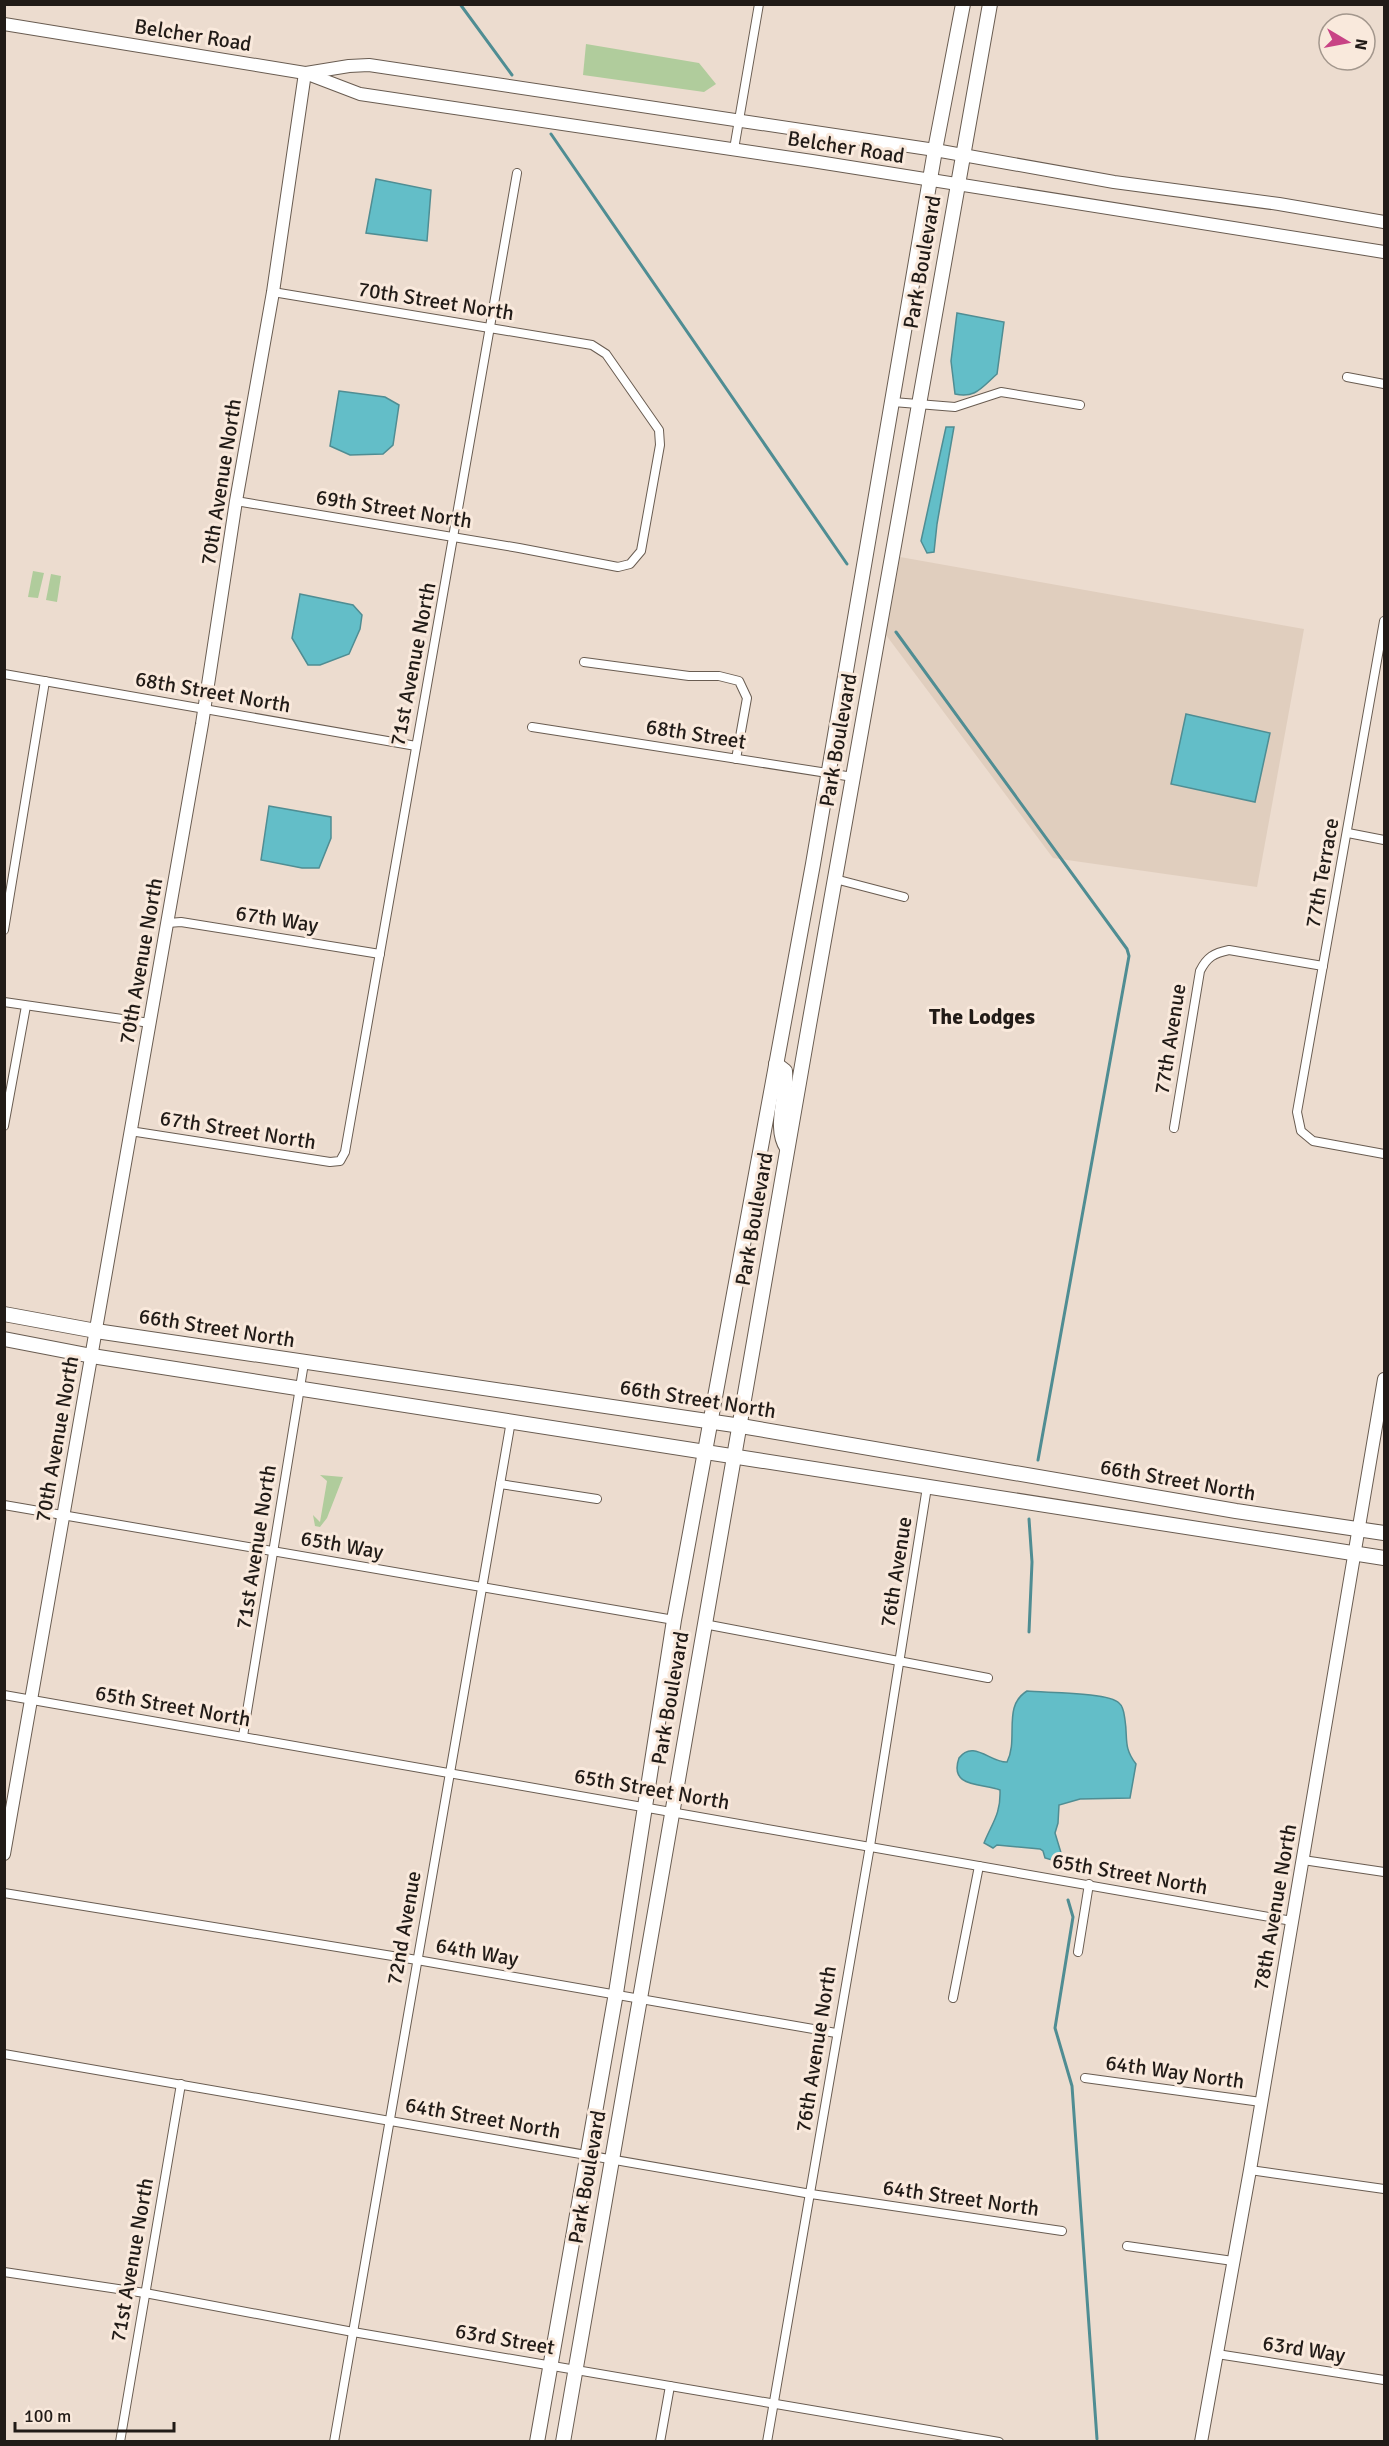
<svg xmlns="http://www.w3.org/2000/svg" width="1389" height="2446" viewBox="0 0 1389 2446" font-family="Signika,sans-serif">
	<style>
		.industrial { fill: #e0cebe }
		.green { fill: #b0cc9c }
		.water { fill: #63bec8; stroke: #4f8d93; stroke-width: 1.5 }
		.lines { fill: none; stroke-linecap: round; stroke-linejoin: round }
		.stream { stroke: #4f8d93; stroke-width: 3 }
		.street-casing { stroke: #695c51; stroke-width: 10 }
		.secondary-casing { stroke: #695c51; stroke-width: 14 }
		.primary-casing { stroke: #695c51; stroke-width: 16 }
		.street { stroke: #fff; stroke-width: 8 }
		.secondary { stroke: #fff; stroke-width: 12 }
		.primary { stroke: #fff; stroke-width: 14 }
		.labels { text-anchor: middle; stroke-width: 6; stroke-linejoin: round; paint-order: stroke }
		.street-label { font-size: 21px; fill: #211b17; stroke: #f9e9dc }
		.neighbourhood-label { font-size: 22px; font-weight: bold; fill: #211b17; stroke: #f9e9dc }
	</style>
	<rect width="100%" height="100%" fill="#ecdccf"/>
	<path class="industrial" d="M900,557L1304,629L1257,887L1053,858L886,635Z"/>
	<g class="green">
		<path d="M586,44L699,63L716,84L704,92L583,75Z"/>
		<path d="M33,571L44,573L38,598L28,597Z"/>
		<path d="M51,574L61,576L57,602L46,600Z"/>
		<path d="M320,1475L343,1477L327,1518L320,1527L315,1526L313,1515L320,1522L327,1481Z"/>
	</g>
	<g class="water">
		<path d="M376,179L431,190L427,241L366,233Z"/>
		<path d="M957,313L1004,322L997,374C982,387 975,399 955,394L951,361Z"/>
		<path d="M339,391L385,397L399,405L393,445L383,454L350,455L330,446Z"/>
		<path d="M946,427H954L937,524L934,552L927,553L921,541Z"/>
		<path d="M300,594L353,605L362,615L360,629L349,654L320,665H308L292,638Z"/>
		<path d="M1186,714L1270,733L1255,802L1171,784Z"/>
		<path d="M269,806L331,817V838L319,868H302L261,860Z"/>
		<path d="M1027,1691C1045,1693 1109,1692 1119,1703C1124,1707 1124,1714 1125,1720C1128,1739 1123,1747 1136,1764L1130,1798L1080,1799L1059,1805L1058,1823L1055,1833L1062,1856L1052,1860L1045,1858L1043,1851L1040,1849L997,1845L993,1848L984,1843C992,1823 1001,1814 1000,1790C985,1783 948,1789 959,1758C973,1739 991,1763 1007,1762C1019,1739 1002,1706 1027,1691Z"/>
	</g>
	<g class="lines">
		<g class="stream">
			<path d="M460,4L512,75"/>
			<path d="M551,134L847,564"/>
			<path d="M896,632L1127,949L1129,956L1038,1460"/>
			<path d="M1029,1632L1032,1562L1029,1519"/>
			<path d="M1068,1900L1073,1917L1055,2028L1072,2086L1097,2439"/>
		</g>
		<g class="street-casing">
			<g id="street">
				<path d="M734,149L759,4"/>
				<path d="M1347,377L1384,384"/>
				<path d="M893,402L955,407L1001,392L1080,405"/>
				<path d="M236,501L519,548L618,567L630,564L641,551L660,445L659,430L606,354L592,345L273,292"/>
				<path d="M1384,621L1297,1112L1301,1131L1313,1141L1384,1154"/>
				<path d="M584,662L689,676H719L739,681L747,698L736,759"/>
				<path d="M4,674L416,746"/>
				<path d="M532,727L853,777"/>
				<path d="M1348,833L1384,840"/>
				<path d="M835,879L904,897"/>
				<path d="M168,923L181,922L380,954"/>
				<path d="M4,930L45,681"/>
				<path d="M4,1002L150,1023"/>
				<path d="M4,1126L26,1006"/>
				<path d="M1174,1128L1200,971C1207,957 1214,953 1229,950L1323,966"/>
				<path d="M130,1131L330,1162L340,1161L345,1152C403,826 462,500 517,173"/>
				<path d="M500,1484L597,1499"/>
				<path d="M4,1505L674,1620"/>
				<path d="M704,1624L988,1678"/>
				<path d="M4,1695L1292,1921"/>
				<path d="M243,1736L304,1363"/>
				<path d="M1303,1860L1384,1872"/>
				<path d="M4,1893L417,1960L836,2033"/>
				<path d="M1078,1952L1089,1884"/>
				<path d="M953,1998L979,1866"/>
				<path d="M4,2054L811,2194L1062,2231"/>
				<path d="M1085,2078L1261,2102"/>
				<path d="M1250,2170L1384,2189"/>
				<path d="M1127,2246L1233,2261"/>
				<path d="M4,2272L145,2293L353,2332L999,2442"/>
				<path d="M1217,2354L1384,2380"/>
				<path d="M120,2442L181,2084"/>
				<path d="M334,2442L511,1421"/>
				<path d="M660,2442L670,2386"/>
				<path d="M767,2442L870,1846L927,1487"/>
			</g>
		</g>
		<g class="secondary-casing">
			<g id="secondary">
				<path d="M4,24L305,73L360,94L812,161L1384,252"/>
				<path d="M306,73L349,66L369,65L935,150L1114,182L1279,204L1384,222"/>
				<path d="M4,1854L202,724L236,501L273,292L305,73"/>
				<path d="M1201,2442L1250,2170L1384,1379"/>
			</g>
		</g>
		<g class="primary-casing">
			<g id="primary">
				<path d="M776,1064L785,1071C788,1096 773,1127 787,1148"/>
				<path d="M4,1314L96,1331L741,1426L1236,1511L1384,1533"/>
				<path d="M4,1339L92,1356L1384,1558"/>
				<path d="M537,2442L616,1993L674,1620L813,864L935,150L963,4"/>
				<path d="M563,2442L809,1025L990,4"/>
			</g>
		</g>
		<use href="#street" class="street"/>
		<use href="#secondary" class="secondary"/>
		<use href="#primary" class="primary"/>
	</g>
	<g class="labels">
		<g class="street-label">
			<text transform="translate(193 35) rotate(9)" y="7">Belcher Road</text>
			<text transform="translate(846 147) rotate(9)" y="7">Belcher Road</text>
			<text transform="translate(922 262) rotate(-80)" y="7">Park Boulevard</text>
			<text transform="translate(436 301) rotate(9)" y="7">70th Street North</text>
			<text transform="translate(221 482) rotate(-81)" y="7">70th Avenue North</text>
			<text transform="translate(394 509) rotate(9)" y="7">69th Street North</text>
			<text transform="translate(413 664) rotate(-79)" y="7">71st Avenue North</text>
			<text transform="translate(213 692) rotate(10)" y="7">68th Street North</text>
			<text transform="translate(696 734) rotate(9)" y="7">68th Street</text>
			<text transform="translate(838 740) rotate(-80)" y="7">Park Boulevard</text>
			<text transform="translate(1322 873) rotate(-80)" y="7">77th Terrace</text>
			<text transform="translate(277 919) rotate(9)" y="7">67th Way</text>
			<text transform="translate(141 961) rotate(-80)" y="7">70th Avenue North</text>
			<text transform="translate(1170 1039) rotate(-81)" y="7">77th Avenue</text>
			<text transform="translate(238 1130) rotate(9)" y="7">67th Street North</text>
			<text transform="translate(754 1219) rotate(-80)" y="7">Park Boulevard</text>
			<text transform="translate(217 1328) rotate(9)" y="7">66th Street North</text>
			<text transform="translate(698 1399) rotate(9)" y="7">66th Street North</text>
			<text transform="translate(57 1439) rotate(-80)" y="7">70th Avenue North</text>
			<text transform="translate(1178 1480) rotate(10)" y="7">66th Street North</text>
			<text transform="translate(342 1545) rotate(10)" y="7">65th Way</text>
			<text transform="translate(256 1547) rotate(-81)" y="7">71st Avenue North</text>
			<text transform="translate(896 1572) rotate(-81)" y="7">76th Avenue</text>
			<text transform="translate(670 1698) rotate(-80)" y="7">Park Boulevard</text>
			<text transform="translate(173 1706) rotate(10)" y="7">65th Street North</text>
			<text transform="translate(652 1789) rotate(10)" y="7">65th Street North</text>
			<text transform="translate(1130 1874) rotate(10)" y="7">65th Street North</text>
			<text transform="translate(1275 1907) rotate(-80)" y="7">78th Avenue North</text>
			<text transform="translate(404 1928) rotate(-80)" y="7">72nd Avenue</text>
			<text transform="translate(477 1952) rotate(10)" y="7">64th Way</text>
			<text transform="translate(816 2049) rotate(-81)" y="7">76th Avenue North</text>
			<text transform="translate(1175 2072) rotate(8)" y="7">64th Way North</text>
			<text transform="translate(483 2118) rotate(10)" y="7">64th Street North</text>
			<text transform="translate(587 2177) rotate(-80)" y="7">Park Boulevard</text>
			<text transform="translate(961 2198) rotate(8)" y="7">64th Street North</text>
			<text transform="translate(132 2260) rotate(-80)" y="7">71st Avenue North</text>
			<text transform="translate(505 2339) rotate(10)" y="7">63rd Street</text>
			<text transform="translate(1304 2349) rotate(9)" y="7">63rd Way</text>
		</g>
		<g class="neighbourhood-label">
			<text x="982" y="1024">The Lodges</text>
		</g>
	</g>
	<rect width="1389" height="2446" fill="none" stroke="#211b17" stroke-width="12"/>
	<g transform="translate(1347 42) rotate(100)"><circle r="28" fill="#f9e9dc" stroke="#a3978d" stroke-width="1.5"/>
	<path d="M0-4.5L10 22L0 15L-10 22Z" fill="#c84385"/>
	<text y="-9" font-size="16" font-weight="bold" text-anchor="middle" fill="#211b17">N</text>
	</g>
	<path d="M15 2422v9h159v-9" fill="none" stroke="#211b17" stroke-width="3"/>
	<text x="24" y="2422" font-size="18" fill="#211b17" stroke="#f9e9dc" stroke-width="4.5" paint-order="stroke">100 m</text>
</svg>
